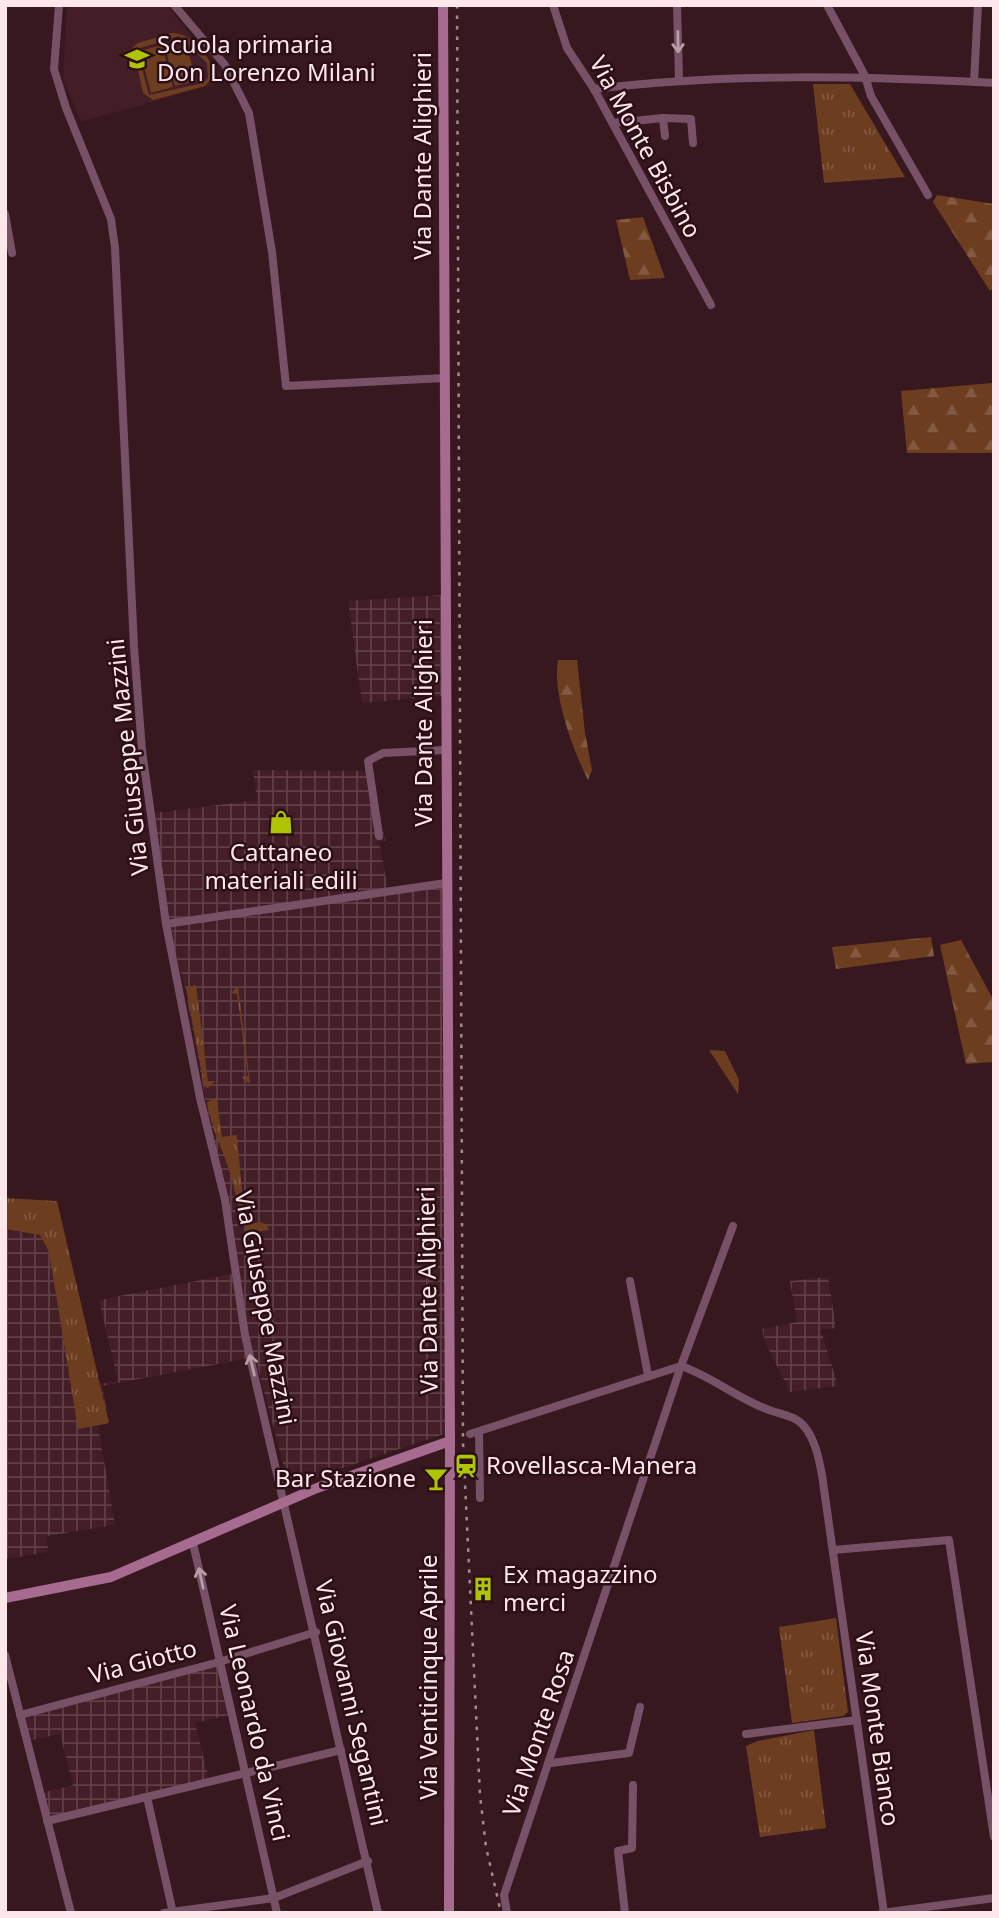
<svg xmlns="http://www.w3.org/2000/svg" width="999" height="1918" viewBox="0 0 999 1918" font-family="'Noto Sans',sans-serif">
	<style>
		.built { fill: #441e27 }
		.industrial { fill: url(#industrial-grid) }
		.grass { fill: url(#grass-tufts) }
		.forest { fill: url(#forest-firs) }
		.garden { fill: #6d3d20; fill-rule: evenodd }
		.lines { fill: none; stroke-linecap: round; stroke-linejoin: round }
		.street { stroke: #775267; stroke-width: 8 }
		.secondary { stroke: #a66b8e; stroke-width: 10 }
		.rail { stroke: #a58a90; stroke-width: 2.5; stroke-dasharray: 3.5 7; stroke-linecap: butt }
		.oneway { stroke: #ba9ca9 }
		.labels { text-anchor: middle; stroke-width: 5; stroke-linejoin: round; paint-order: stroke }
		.poi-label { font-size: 24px; fill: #fee7eb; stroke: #2c0f16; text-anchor: start }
		.street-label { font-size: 24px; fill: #fee7eb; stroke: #2c0f16 }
	</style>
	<defs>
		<pattern id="industrial-grid" width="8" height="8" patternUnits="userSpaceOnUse" patternTransform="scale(1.75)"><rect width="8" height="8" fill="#441e27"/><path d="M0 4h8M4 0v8" fill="none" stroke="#603f46"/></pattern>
		<pattern id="grass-tufts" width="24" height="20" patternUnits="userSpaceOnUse" patternTransform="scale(1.75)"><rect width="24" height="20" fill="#6d3d20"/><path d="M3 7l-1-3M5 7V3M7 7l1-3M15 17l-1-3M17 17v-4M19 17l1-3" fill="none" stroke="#835941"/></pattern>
		<pattern id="forest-firs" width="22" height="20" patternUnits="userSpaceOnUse" patternTransform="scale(1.75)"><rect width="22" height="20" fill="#6d3d20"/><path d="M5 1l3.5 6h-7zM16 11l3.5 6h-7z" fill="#835941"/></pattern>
	</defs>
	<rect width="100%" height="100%" fill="#37181f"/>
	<path class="built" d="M67,5H167L226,81L81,122L63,79Z"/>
	<g class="industrial">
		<path d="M444,595V696L362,703L348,601Z"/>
		<path d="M253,770L372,771L385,841L379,842L388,889L444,882L450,1432L289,1486L255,1357L102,1386L109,1423L98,1426L115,1525L47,1536L48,1552L5,1559V1229L40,1235L49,1252L72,1389L118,1381L99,1300L237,1273L185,988L166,916L153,813L257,800Z"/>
		<path d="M828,1277L836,1328L821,1330L838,1386L790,1392L766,1345L762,1329L797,1322L790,1281Z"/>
		<path d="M219,1662L230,1715L195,1723L209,1780L48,1819L41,1793L73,1785L60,1734L28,1741L21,1715Z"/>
	</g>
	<g class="grass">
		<path d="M813,84H850L905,177L824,183Z"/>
		<path d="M196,985L208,1081H215L208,1088L204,1086L186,987Z"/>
		<path d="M238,986L250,1083H248L242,1077L248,1076L237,994L231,993Z"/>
		<path d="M212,1099L217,1100L222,1137L237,1135L243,1203H248L246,1209L240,1210C236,1199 234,1185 230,1173C223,1149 211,1128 207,1103Z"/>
		<path d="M5,1198L57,1201L109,1423L78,1429L49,1252L40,1235L5,1229Z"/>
		<path d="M259,1222L266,1224L269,1230L245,1233L246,1225Z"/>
		<path d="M836,1618L848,1712L843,1716L792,1723L779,1627Z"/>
		<path d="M814,1730L826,1828L760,1837L746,1746L758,1741Z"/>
	</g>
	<g class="forest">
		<path d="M937,195L994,204V287L990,291L933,202Z"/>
		<path d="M643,217L665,278L630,280L616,220Z"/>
		<path d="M992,383L994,453H907L901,391Z"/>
		<path d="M558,660H577L585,733L592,770L588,780C573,750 552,694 558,660Z"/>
		<path d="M931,937L934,956L836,969L832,947Z"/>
		<path d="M961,940L994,1001V1062L966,1064L940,945Z"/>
		<path d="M709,1050L725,1051L739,1080L738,1094Z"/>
	</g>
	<g class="garden">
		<path d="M172,33C193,32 226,68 205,86L153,100L143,93L133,47L138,43ZM179,36L207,63L208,78L203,83L149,95L137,49Z"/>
		<path d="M162,45L173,87L151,93L140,51Z"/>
		<path d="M187,46L196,81L175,86L166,51Z"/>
	</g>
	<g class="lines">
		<g class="street">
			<path d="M59,5L54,69L66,108L111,219L115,248L134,647L142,750L166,924L200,1098L225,1200L245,1335L378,1913"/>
			<path d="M174,5L225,65L249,113L272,252L286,386L445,378"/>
			<path d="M553,5L567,48L594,89L711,305"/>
			<path d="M677,5L679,79"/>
			<path d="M827,5L865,76L871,96L928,195"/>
			<path d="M974,82L978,5"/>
			<path d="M594,89C727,73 860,76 994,83"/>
			<path d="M663,118L691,119L693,143"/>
			<path d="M613,123L663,118L665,136"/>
			<path d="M5,214L12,253"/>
			<path d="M379,836L368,761L383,753L445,750"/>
			<path d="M166,924L446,883"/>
			<path d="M630,1281L648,1375"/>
			<path d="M479,1432L480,1498"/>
			<path d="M470,1434L681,1366C713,1377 738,1399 769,1410C780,1414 795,1416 803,1425C815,1438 819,1459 822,1475L884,1913"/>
			<path d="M193,1543L277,1913"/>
			<path d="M833,1550L949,1540L994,1837"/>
			<path d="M5,1655L71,1913"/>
			<path d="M20,1715L219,1662L316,1632"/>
			<path d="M746,1734L857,1720"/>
			<path d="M551,1763L629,1753L640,1707"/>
			<path d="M147,1797L173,1913"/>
			<path d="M47,1821L341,1750"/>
			<path d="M164,1913L274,1898L368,1861"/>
			<path d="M507,1913L504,1895L681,1366L733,1226"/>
			<path d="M625,1913L618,1851L632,1848L633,1785"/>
			<path d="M882,1913L994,1898"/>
		</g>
		<g class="secondary">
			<path d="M443,5L450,1441L449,1913"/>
			<path d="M5,1598L111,1577L317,1488L450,1441"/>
		</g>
		<path class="rail" d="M457,5L463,1442L480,1795L486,1847L501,1913"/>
	</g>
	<defs><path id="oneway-shaft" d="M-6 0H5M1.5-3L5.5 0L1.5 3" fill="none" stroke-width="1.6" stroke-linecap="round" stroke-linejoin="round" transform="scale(1.75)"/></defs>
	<g class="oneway">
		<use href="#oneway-shaft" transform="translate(678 42) rotate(89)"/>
		<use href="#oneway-shaft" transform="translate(252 1365) rotate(-103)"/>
		<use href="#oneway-shaft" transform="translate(201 1578) rotate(-102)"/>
	</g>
	<defs>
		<g id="school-bare" transform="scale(1.89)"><path d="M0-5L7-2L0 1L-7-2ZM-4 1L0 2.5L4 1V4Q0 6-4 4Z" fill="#afc504" stroke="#2c0f16" stroke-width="2.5" paint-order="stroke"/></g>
		<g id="shop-bare" transform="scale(1.89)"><path d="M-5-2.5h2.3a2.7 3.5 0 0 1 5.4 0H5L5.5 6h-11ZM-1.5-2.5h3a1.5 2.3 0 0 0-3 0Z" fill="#afc504" stroke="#2c0f16" stroke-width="2.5" paint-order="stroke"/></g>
		<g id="station-bare" transform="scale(1.89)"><path d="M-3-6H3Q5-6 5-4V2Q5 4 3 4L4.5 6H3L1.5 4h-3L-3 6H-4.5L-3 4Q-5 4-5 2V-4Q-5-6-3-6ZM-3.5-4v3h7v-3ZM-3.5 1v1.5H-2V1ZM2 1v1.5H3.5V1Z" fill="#afc504" stroke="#2c0f16" stroke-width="2.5" paint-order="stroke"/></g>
		<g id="bar-bare" transform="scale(1.89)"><path d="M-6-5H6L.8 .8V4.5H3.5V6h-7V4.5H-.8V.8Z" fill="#afc504" stroke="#2c0f16" stroke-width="2.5" paint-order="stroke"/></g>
		<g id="building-bare" transform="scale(1.89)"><path d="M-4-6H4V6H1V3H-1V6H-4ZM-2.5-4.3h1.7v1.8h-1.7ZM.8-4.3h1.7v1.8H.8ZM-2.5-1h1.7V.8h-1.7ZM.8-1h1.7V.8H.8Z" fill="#afc504" stroke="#2c0f16" stroke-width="2.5" paint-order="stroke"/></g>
	</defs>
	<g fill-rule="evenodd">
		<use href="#school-bare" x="137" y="59"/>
		<use href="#shop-bare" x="281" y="822"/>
		<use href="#station-bare" x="466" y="1466"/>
		<use href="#bar-bare" x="436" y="1479"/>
		<use href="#building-bare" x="483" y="1589"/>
	</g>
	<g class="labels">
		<g class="poi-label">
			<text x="157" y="53">Scuola primaria<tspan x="157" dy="28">Don Lorenzo Milani</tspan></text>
			<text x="281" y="861" text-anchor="middle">Cattaneo<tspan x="281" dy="28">materiali edili</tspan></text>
			<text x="486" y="1474">Rovellasca-Manera</text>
			<text x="416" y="1487" text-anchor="end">Bar Stazione</text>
			<text x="503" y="1583">Ex magazzino<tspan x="503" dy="28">merci</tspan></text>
		</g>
		<g class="street-label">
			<text transform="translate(645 147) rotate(61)" y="8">Via Monte Bisbino</text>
			<text transform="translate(423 156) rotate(-90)" y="8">Via Dante Alighieri</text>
			<text transform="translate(424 723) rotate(-90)" y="8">Via Dante Alighieri</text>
			<text transform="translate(128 757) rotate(-96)" y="8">Via Giuseppe Mazzini</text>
			<text transform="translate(428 1290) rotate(-91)" y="8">Via Dante Alighieri</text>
			<text transform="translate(265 1308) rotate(79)" y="8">Via Giuseppe Mazzini</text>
			<text transform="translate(143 1662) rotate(-15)" y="8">Via Giotto</text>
			<text transform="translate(429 1677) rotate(-90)" y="8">Via Venticinque Aprile</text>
			<text transform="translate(351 1703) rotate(77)" y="8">Via Giovanni Segantini</text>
			<text transform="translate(254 1723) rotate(77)" y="8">Via Leonardo da Vinci</text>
			<text transform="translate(877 1729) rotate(82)" y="8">Via Monte Bianco</text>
			<text transform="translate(539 1733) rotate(-71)" y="8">Via Monte Rosa</text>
		</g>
	</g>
	<rect width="999" height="1918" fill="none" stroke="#fee7eb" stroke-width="14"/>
</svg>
